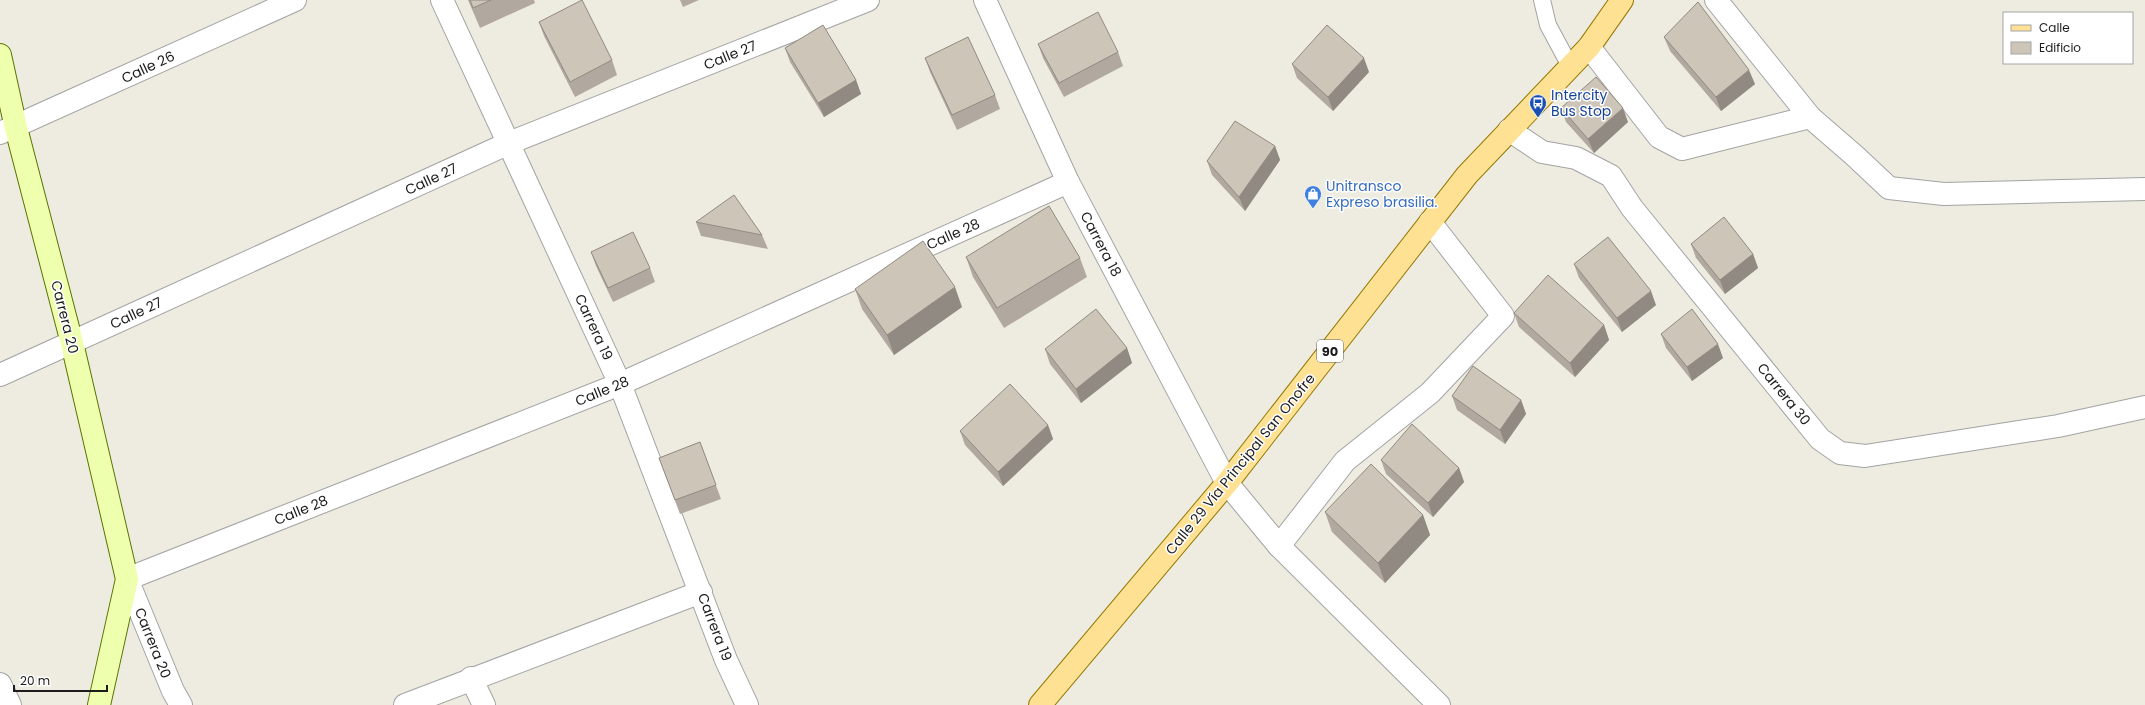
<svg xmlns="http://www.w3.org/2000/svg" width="2145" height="705" viewBox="0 0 2145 705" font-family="Poppins,sans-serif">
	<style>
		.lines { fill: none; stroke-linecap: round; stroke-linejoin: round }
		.lane-casing { stroke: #a3a3a3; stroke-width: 18 }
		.street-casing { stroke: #a3a3a3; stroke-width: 24 }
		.secondary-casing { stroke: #577500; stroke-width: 24 }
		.primary-casing { stroke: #937900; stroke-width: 24 }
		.lane { stroke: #fff; stroke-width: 16 }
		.street { stroke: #fff; stroke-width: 22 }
		.secondary { stroke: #eeffad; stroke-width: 22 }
		.primary { stroke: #ffe194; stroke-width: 22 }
		.wall { fill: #b1a99f }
		.shaded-wall { fill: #908a82 }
		.building { fill: #cec5b9; stroke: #908a82 }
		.labels { text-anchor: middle; stroke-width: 3; stroke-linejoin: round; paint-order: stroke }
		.shield { fill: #fff; stroke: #606060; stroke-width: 1 }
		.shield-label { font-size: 13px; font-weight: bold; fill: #1c1c1c }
		.street-label { font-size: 14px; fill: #1c1c1c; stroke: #fff }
		.transit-label { font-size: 14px; fill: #164399; stroke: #fff; text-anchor: start }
		.shop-label { font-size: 14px; fill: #366cbe; stroke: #fff; text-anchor: start }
	</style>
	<rect width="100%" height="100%" fill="#eeece0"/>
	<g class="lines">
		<g class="lane-casing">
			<path id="lane" d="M1542,0L1548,25L1570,66"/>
		</g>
		<g class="street-casing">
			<g id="street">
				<path d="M442,0L620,384L726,660L747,705"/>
				<path d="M985,0L1068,182L1227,483L1279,546L1439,705"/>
				<path d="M1716,0L1810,117L1855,156L1889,188L1944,194L2145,189"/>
				<path d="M1589,47L1659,137L1682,149L1810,117"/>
				<path d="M1509,130L1542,152L1576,158L1611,176L1632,208L1820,439L1840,453L1865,456L2058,426L2145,407"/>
				<path d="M0,133L295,0"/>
				<path d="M0,375L509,143L868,0"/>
				<path d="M1279,546L1345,461L1430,393L1503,316L1430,222"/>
				<path d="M471,678L484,705"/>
				<path d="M0,684L10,705"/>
				<path d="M181,705L173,691L127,579L620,384L1068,182"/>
				<path d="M405,705L701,592"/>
			</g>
		</g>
		<g class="secondary-casing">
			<path id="secondary" d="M0,55L16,128L72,343L127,579L99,705"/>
		</g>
		<g class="primary-casing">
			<path id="primary" d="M1040,705L1227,483L1467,175L1589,47L1622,0"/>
		</g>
		<use href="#lane" class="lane"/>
		<use href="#street" class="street"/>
		<use href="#secondary" class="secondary"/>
		<use href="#primary" class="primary"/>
	</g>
	<g class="wall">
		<path d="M468,0H534L535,3L480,28Z"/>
		<path d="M680,0H699L683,7Z"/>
		<path d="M539,22L612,60L617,75L575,97L544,36Z"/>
		<path d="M1664,37L1755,84L1721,111L1670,51Z"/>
		<path d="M1038,44L1118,52L1123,66L1064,97L1043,58Z"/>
		<path d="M785,48L856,80L861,94L824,117L790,62Z"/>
		<path d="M925,58L995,95L1000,109L957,130L930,72Z"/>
		<path d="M1292,64L1369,72L1333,111L1297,78Z"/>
		<path d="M1561,108L1628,122L1594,153L1566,122Z"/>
		<path d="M1275,146L1280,160L1245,211L1212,175L1207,161Z"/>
		<path d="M696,222L762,235L768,249L701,236Z"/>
		<path d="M1691,244L1753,254L1758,268L1725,294L1696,258Z"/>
		<path d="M591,252L650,268L655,282L613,302L596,266Z"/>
		<path d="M966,257L1080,258L1087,277L1004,328L973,277Z"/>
		<path d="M1574,264L1656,305L1622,332L1579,278Z"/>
		<path d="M855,289L962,307L894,355L862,309Z"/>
		<path d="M1514,313L1604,325L1609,340L1575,377L1519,327Z"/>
		<path d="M1661,334L1723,358L1692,381L1666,348Z"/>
		<path d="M1127,348L1132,363L1081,403L1050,364L1045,349Z"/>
		<path d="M1452,396L1521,400L1526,414L1505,444L1457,410Z"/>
		<path d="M1048,425L1053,439L1003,486L965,445L960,431Z"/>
		<path d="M700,442L721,499L680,514L659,458Z"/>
		<path d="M1381,460L1459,468L1464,482L1433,517L1386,474Z"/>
		<path d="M1325,512L1423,515L1430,535L1385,583L1332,532Z"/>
	</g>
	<g class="shaded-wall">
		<path d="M1364,58L1369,72L1333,111L1328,97Z"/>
		<path d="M1749,70L1755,84L1721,111L1716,97Z"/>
		<path d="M856,80L861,94L824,117L818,103Z"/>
		<path d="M1623,108L1628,122L1594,153L1588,139Z"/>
		<path d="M1275,146L1280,160L1245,211L1239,197Z"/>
		<path d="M1753,254L1758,268L1725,294L1720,280Z"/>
		<path d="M955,287L962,307L894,355L887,335Z"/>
		<path d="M1651,291L1656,305L1622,332L1617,318Z"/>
		<path d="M1604,325L1609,340L1575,377L1570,363Z"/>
		<path d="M1718,344L1723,358L1692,381L1687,367Z"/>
		<path d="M1127,348L1132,363L1081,403L1076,389Z"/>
		<path d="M1521,400L1526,414L1505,444L1500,430Z"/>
		<path d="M1048,425L1053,439L1003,486L998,472Z"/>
		<path d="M1459,468L1464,482L1433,517L1428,503Z"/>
		<path d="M1423,515L1430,535L1385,583L1378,563Z"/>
	</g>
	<g class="building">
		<path d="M470,0H491L473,8Z"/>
		<path d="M582,0L612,60L570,82L539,22Z"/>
		<path d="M1698,2L1749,70L1716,97L1664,37Z"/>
		<path d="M1098,12L1118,52L1059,83L1038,44Z"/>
		<path d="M823,25L856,80L818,103L785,48Z"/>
		<path d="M1327,25L1364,58L1328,97L1292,64Z"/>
		<path d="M968,37L995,95L952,115L925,58Z"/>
		<path d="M1596,77L1623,108L1588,139L1561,108Z"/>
		<path d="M1235,121L1275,146L1239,197L1207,161Z"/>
		<path d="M734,195L762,235L696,222Z"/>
		<path d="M1049,206L1080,258L997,308L966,257Z"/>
		<path d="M1724,217L1753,254L1720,280L1691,244Z"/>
		<path d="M633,232L650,268L608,288L591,252Z"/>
		<path d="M1608,237L1651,291L1617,318L1574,264Z"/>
		<path d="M923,241L955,287L887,335L855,289Z"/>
		<path d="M1548,275L1604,325L1570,363L1514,313Z"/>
		<path d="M1096,309L1127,348L1076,389L1045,349Z"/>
		<path d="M1692,309L1718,344L1687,367L1661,334Z"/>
		<path d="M1473,366L1521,400L1500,430L1452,396Z"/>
		<path d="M1010,384L1048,425L998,472L960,431Z"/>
		<path d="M1412,424L1459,468L1428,503L1381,460Z"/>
		<path d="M700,442L716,485L675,500L659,458Z"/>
		<path d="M1371,464L1423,515L1378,563L1325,512Z"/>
	</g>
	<defs>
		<g id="bus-pin" transform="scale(0.9)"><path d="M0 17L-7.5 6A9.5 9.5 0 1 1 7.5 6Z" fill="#1a4fb4" stroke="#fff"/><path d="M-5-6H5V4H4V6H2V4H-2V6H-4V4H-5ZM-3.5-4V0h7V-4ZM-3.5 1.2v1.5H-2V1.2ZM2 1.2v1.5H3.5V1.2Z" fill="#fff"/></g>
		<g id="shop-pin" transform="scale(0.9)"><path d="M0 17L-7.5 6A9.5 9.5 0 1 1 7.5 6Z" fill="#3f7fe0" stroke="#fff"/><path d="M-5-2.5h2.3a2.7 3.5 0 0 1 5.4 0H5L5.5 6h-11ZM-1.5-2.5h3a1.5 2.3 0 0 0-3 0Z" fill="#fff"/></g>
	</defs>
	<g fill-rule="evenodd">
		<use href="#bus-pin" x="1538" y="103"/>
		<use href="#shop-pin" x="1313" y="194"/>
	</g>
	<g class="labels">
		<rect class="shield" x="1317" y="340" width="26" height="22" rx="3"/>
		<g class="shield-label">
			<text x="1330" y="356">90</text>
		</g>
		<g class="street-label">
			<text transform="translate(730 55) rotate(-22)" y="5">Calle 27</text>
			<text transform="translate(148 67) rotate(-25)" y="5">Calle 26</text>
			<text transform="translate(431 179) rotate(-25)" y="5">Calle 27</text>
			<text transform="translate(953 234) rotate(-24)" y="5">Calle 28</text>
			<text transform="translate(1101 244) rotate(62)" y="5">Carrera 18</text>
			<text transform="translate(136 313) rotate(-25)" y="5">Calle 27</text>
			<text transform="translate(65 317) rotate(76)" y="5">Carrera 20</text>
			<text transform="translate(594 327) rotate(65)" y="5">Carrera 19</text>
			<text transform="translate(602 391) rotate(-22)" y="5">Calle 28</text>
			<text transform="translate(1784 394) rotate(51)" y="5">Carrera 30</text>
			<text transform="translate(1240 464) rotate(-51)" y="5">Calle 29 Vía Principal San Onofre</text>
			<text transform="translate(301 510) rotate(-22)" y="5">Calle 28</text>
			<text transform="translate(715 627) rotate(69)" y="5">Carrera 19</text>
			<text transform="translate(153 643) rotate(68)" y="5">Carrera 20</text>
		</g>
		<g class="transit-label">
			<text x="1551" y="100">Intercity<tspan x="1551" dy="16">Bus Stop</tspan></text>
		</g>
		<g class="shop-label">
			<text x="1326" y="191">Unitransco<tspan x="1326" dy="16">Expreso brasilia.</tspan></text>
		</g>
	</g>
	<rect x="2003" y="12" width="130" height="52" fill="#ffffff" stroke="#a4a4a4"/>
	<rect x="2011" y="25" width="20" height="6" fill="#ffe194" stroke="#a4a4a4"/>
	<text x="2039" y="32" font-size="12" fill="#1c1c1c">Calle</text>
	<rect x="2011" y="42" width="20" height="12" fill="#cec5b9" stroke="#a4a4a4"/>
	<text x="2039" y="52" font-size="12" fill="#1c1c1c">Edificio</text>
	<path d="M14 685v6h93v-6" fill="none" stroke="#1c1c1c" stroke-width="2"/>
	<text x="20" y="685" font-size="12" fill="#1c1c1c" stroke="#ffffff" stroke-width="3" paint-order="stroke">20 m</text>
</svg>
